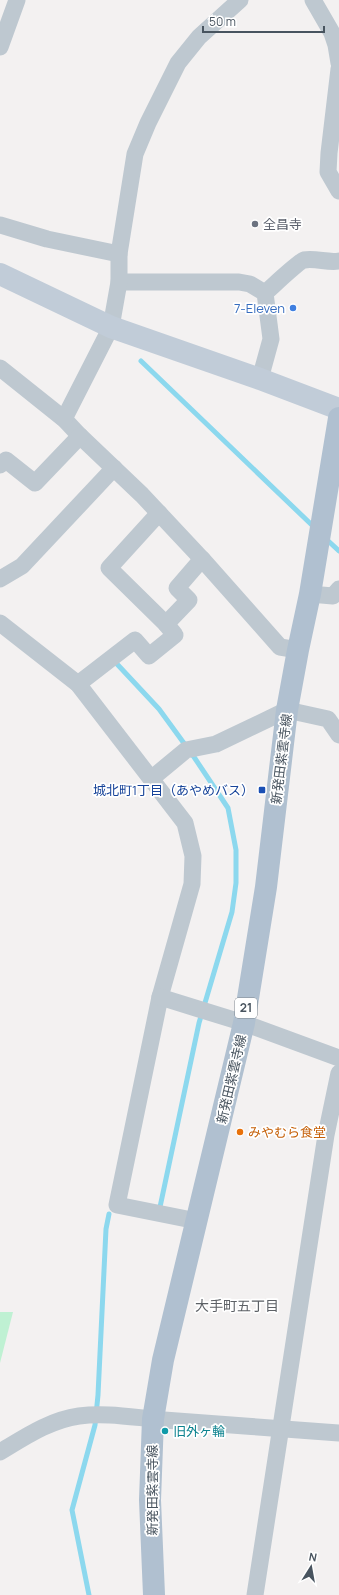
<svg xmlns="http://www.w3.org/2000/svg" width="339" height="1595" viewBox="0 0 339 1595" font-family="Manrope,'Noto Sans JP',sans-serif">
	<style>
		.green { fill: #bff1d3 }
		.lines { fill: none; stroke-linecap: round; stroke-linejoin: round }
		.stream { stroke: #8cd8ee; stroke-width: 5 }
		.street { stroke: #bec8d0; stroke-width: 17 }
		.secondary { stroke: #c1ccd8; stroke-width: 22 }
		.primary { stroke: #b0c0d0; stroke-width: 22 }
		.worship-dot { fill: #6b7280; stroke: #fff; stroke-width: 1.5 }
		.shop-dot { fill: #3f7fe0; stroke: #fff; stroke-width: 1.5 }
		.transit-dot { fill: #1a4fb4; stroke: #fff; stroke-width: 1.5 }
		.food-dot { fill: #e8710a; stroke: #fff; stroke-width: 1.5 }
		.culture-dot { fill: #0f9aa8; stroke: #fff; stroke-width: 1.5 }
		.labels { text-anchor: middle; stroke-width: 3.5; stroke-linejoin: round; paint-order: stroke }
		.shield { fill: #fff; stroke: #7f878f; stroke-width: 1 }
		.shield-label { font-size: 12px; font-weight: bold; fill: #48545f }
		.worship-label { font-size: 13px; fill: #5b616d; stroke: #fff; text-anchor: start }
		.shop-label { font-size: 13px; fill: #366cbe; stroke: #fff; text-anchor: end }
		.street-label { font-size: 13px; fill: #48545f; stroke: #fff }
		.transit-label { font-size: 13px; fill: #164399; stroke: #fff; text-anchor: end }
		.food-label { font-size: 13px; fill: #c56008; stroke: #fff; text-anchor: start }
		.culture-label { font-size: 13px; fill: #0d838f; stroke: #fff; text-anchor: start }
		.neighbourhood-label { font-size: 14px; fill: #5d6166; stroke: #fff }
	</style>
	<rect width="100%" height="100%" fill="#f3f1f1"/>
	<path class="green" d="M0,1312H13L0,1363Z"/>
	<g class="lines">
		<g class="stream">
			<path d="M141,361L315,528"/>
			<path d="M325,538L339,551"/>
			<path d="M117,664L159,709L194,757L228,808L236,850V883L232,912L199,1023L160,1207"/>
			<path d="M89,1595L72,1510L95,1425L98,1395L106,1229L109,1214"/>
		</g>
		<g class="street">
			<path d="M313,0L332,33L336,45L339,63"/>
			<path d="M0,47L17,0"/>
			<path d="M339,69L329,153L328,172L339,191"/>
			<path d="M0,225L47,239L119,254"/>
			<path d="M119,282H239L250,284L265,293L271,339L260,379"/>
			<path d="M265,293C272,287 298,262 304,260C316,258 328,263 339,261"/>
			<path d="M0,368L64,419L80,436L142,495L202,559L280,647L298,650"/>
			<path d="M64,419L111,327L119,282V254L135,154L148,123L178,63L199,37L240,0"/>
			<path d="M0,465L6,460L35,483L80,436"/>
			<path d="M159,513L109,568L166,624"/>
			<path d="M0,579L22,566L114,468"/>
			<path d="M310,594L333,596L339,589"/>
			<path d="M0,623L78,684L185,823L193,856L192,884L160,997L117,1205L197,1221"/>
			<path d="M78,684L135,640L149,656L175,635L166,624L189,600L177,588L202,559"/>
			<path d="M151,779L186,750L216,744L287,710L328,719L339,735"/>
			<path d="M160,997L244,1023L339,1058"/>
			<path d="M0,1452C25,1437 50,1420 79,1416C107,1412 136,1418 164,1420C222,1424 281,1429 339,1433"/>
			<path d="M255,1595L326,1135L339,1073"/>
		</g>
		<path class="secondary" d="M0,274L111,327L260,379L339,409"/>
		<path class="primary" d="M154,1595L150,1500L153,1419L163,1360L244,1023L266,887L287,710L298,650L310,594L339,418"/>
	</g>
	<circle class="worship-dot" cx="255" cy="224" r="4"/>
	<circle class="shop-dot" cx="293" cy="308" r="4"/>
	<rect class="transit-dot" x="258" y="786" width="8" height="8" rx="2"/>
	<circle class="food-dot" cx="240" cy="1132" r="4"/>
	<circle class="culture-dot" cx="165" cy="1431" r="4"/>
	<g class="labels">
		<rect class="shield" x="235" y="998" width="22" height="20" rx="3"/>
		<g class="shield-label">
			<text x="246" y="1012">21</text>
		</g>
		<g class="worship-label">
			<text x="263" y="229">全昌寺</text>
		</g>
		<g class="shop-label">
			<text x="285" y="313">7-Eleven</text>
		</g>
		<g class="street-label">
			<text transform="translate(281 759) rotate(-83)" y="5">新発田紫雲寺線</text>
			<text transform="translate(231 1079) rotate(-77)" y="5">新発田紫雲寺線</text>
			<text transform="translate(152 1490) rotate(-90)" y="5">新発田紫雲寺線</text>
		</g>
		<g class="transit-label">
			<text x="254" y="795">城北町1丁目（あやめバス）</text>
		</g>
		<g class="food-label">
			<text x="248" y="1137">みやむら食堂</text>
		</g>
		<g class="culture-label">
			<text x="173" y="1436">旧外ヶ輪</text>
		</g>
		<g class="neighbourhood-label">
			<text x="237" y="1311">大手町五丁目</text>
		</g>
	</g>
	<g transform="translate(311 1567) rotate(11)" stroke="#ffffff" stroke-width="3" paint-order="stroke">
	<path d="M0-3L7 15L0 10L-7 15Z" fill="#48545f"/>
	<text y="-6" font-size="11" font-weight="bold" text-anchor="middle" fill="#48545f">N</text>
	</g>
	<path d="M203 26v6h121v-6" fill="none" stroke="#48545f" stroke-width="2"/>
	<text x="209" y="26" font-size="12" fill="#48545f" stroke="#ffffff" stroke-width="3" paint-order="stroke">50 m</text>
</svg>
